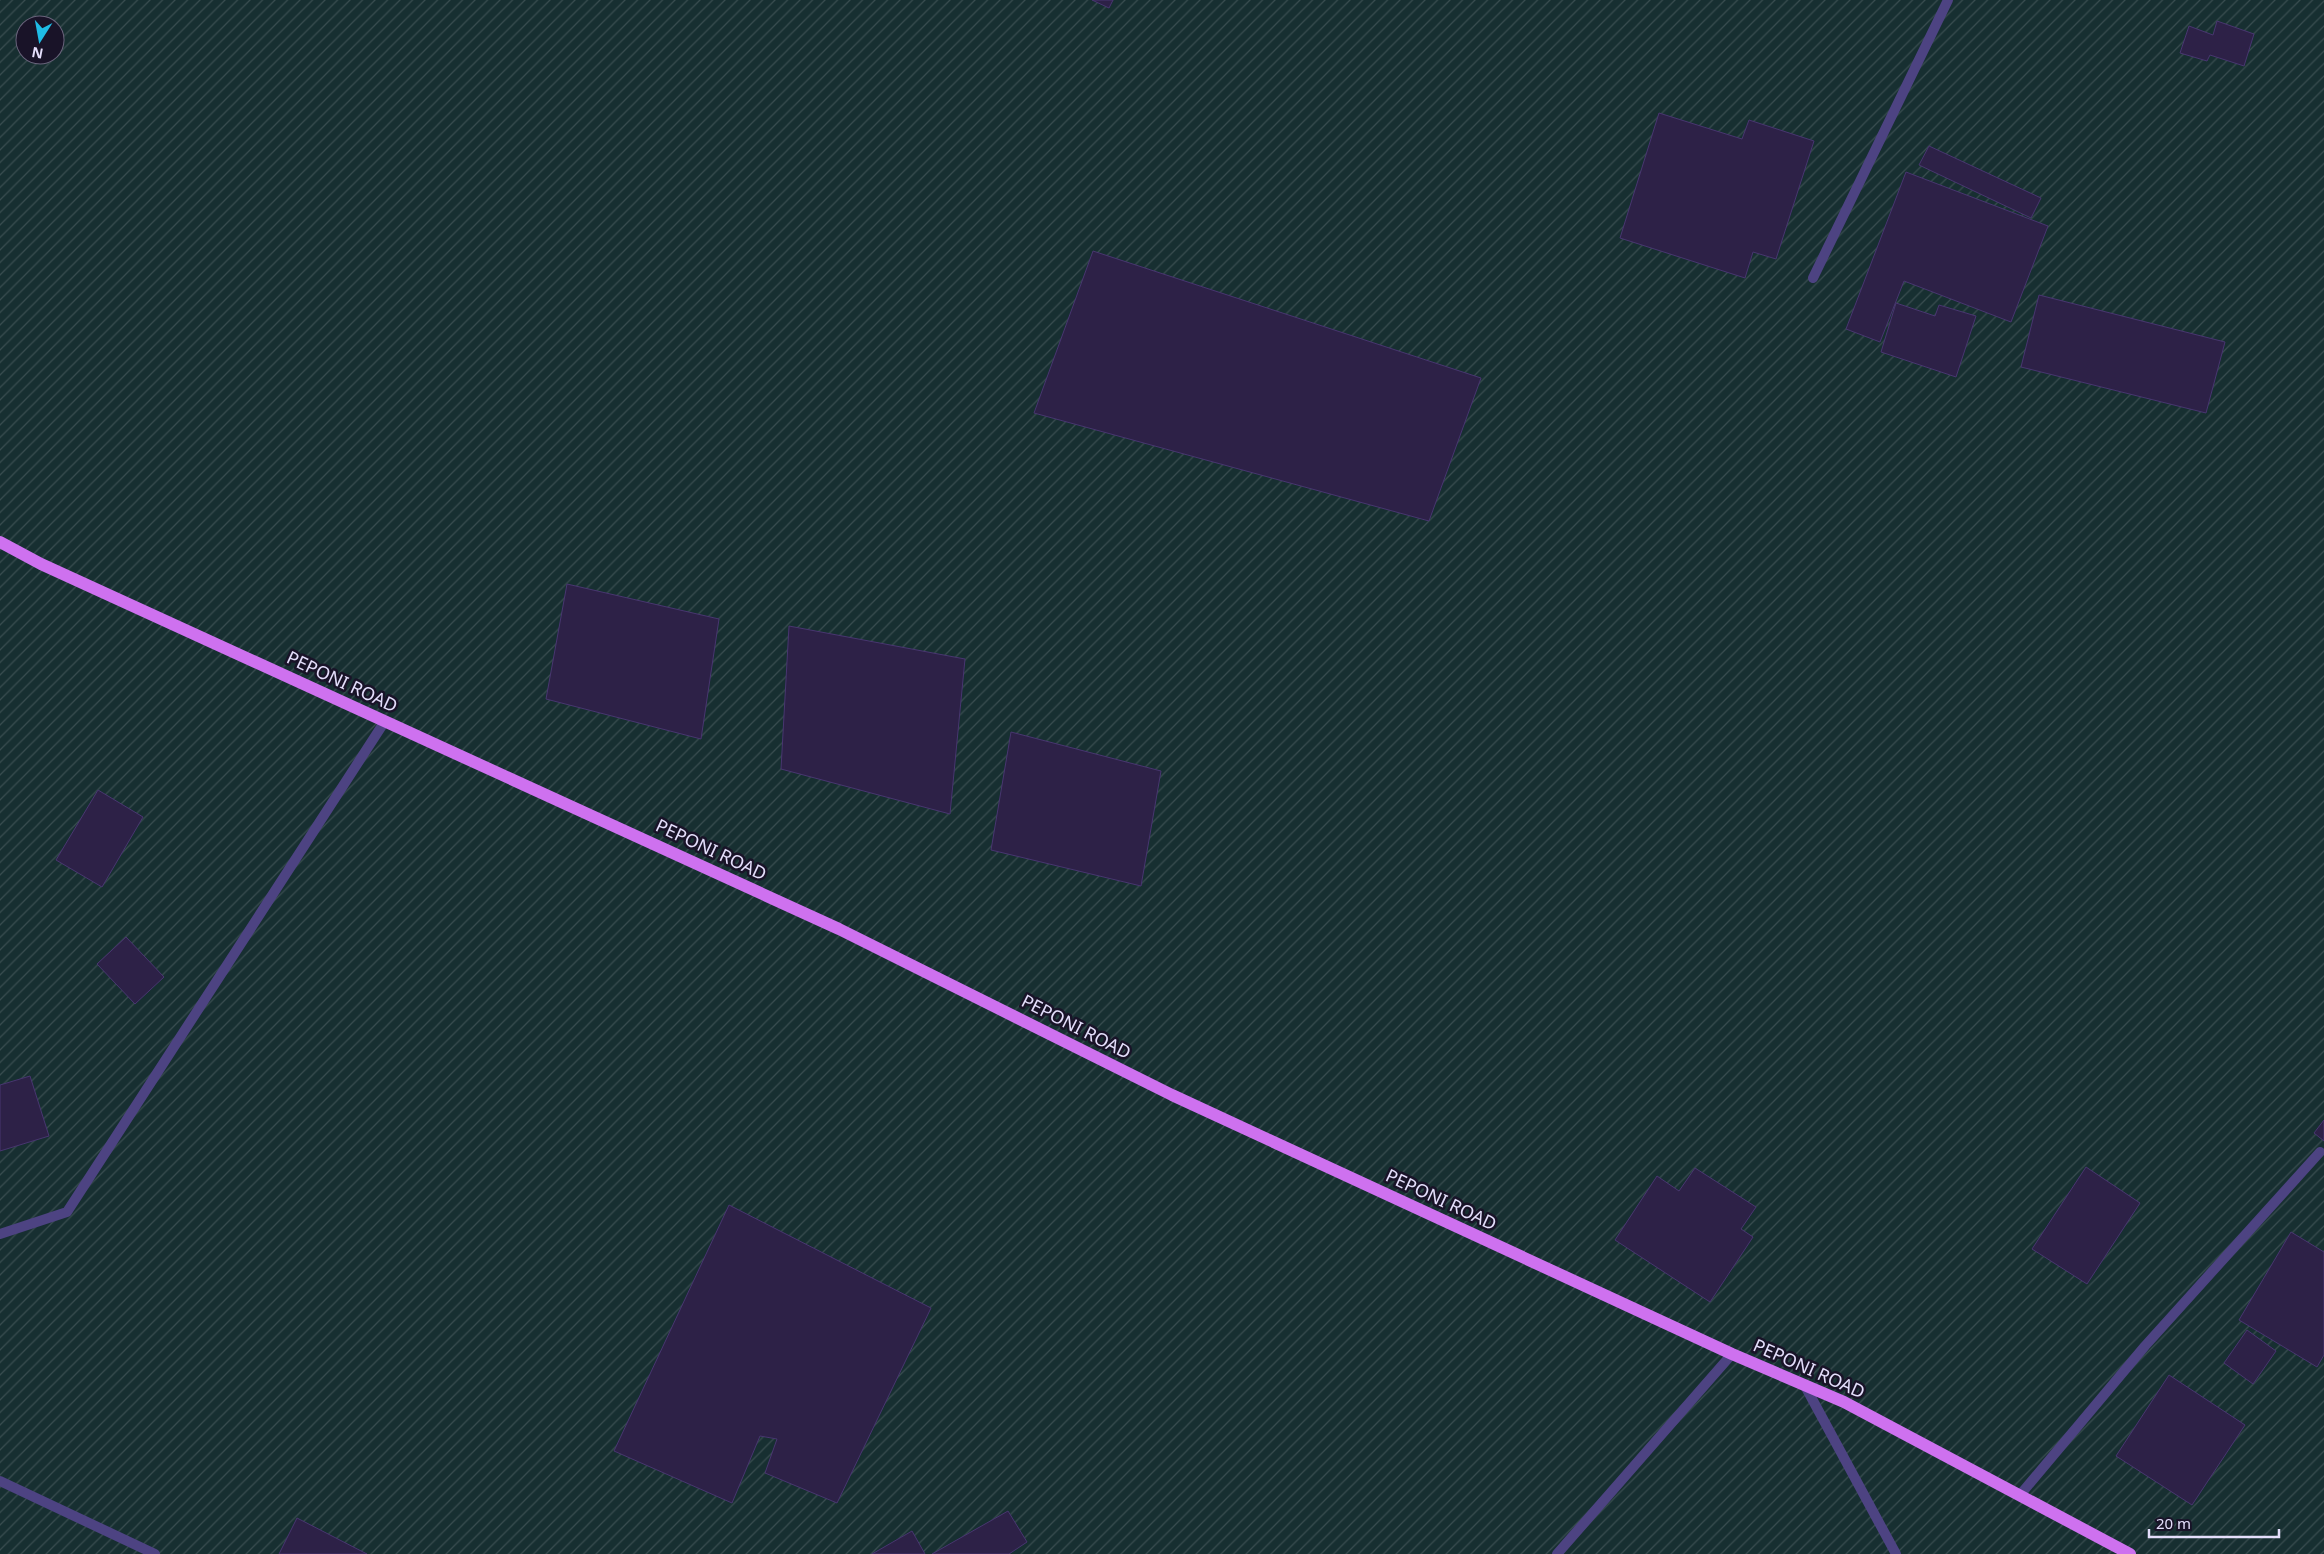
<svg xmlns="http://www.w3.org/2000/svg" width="2324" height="1554" viewBox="0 0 2324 1554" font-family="'Noto Sans',sans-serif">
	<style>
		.garden { fill: url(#garden-furrows); fill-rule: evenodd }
		.building { fill: #2d2147; stroke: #483670 }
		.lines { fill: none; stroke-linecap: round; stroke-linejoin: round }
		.service { stroke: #4d4382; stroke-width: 10 }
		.minor { stroke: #4d4382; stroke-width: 10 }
		.primary { stroke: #ce71ef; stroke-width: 12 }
		.labels { text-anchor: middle; stroke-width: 5; stroke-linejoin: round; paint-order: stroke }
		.street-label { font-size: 18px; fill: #e4defb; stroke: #191328 }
	</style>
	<defs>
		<pattern id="garden-furrows" width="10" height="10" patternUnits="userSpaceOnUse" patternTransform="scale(1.25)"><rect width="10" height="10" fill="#172f31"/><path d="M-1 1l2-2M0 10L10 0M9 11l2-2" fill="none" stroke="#394d50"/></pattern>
	</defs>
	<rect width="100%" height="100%" fill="#191328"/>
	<path class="garden" d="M0,0H2324V1554H0ZM25,25H55V55H25Z"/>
	<g class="building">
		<path d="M1092,0H1113L1109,8Z"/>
		<path d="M2217,21L2254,34L2244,66L2210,55L2207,61L2180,53L2189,26L2213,35Z"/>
		<path d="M1659,113L1742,139L1749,120L1814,141L1776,259L1753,252L1745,278L1620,238Z"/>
		<path d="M1929,146L2041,198L2031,218L1919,165Z"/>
		<path d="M1906,172L2048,226L2011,322L1904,281L1880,342L1846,329Z"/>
		<path d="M1093,251L1481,378L1429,521L1034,413Z"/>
		<path d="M2039,295L2225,342L2206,413L2021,367Z"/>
		<path d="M1896,303L1935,316L1939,305L1976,316L1956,377L1881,352Z"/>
		<path d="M567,584L719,619L701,739L546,699Z"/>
		<path d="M789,626L965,659L950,814L781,769Z"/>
		<path d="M1011,732L1161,771L1141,886L991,850Z"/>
		<path d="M98,790L143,817L102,887L56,860Z"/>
		<path d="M126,937L164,977L135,1004L97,964Z"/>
		<path d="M30,1076L49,1136L0,1151V1085Z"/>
		<path d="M2324,1120V1141L2314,1133Z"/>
		<path d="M2086,1167L2140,1203L2087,1284L2032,1249Z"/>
		<path d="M1695,1168L1756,1207L1741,1229L1753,1237L1710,1302L1615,1240L1657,1176L1679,1191Z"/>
		<path d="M729,1205L931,1308L837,1503L765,1473L777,1439L760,1436L732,1503L614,1451Z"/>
		<path d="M2291,1232L2324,1252V1355L2317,1367L2239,1320Z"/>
		<path d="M2247,1330L2276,1351L2253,1384L2224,1363Z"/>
		<path d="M2169,1375L2245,1425L2192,1505L2116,1456Z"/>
		<path d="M1008,1511L1027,1542L1009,1554H932Z"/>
		<path d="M297,1518L367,1554H279Z"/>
		<path d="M912,1531L925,1554H872Z"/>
	</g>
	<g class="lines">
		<path class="service" d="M1804,1384L1896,1554"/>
		<g class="minor">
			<path d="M1813,278L1948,0"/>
			<path d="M0,1234L67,1212L385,721"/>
			<path d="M0,1481L155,1554"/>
			<path d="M2020,1495L2145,1346L2320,1152"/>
			<path d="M1557,1554L1732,1354"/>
		</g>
		<path class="primary" d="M0,542L41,564L839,929L1172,1095L1732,1354L1844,1402L2130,1554"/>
	</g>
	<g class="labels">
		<g class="street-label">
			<text transform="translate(342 682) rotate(25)" y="6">PEPONI ROAD</text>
			<text transform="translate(711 850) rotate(25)" y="6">PEPONI ROAD</text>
			<text transform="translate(1076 1027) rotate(27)" y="6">PEPONI ROAD</text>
			<text transform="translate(1441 1200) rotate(25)" y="6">PEPONI ROAD</text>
			<text transform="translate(1809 1369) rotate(24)" y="6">PEPONI ROAD</text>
		</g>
	</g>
	<g transform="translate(40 40) rotate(191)"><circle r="24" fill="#191328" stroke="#6a647c"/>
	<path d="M0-4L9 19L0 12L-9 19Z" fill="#1fbce6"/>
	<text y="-8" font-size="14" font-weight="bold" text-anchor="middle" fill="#e4defb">N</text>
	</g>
	<path d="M2149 1529v8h130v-8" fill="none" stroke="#e4defb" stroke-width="2.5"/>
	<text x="2156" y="1529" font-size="15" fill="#e4defb" stroke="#191328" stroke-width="4" paint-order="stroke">20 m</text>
</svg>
